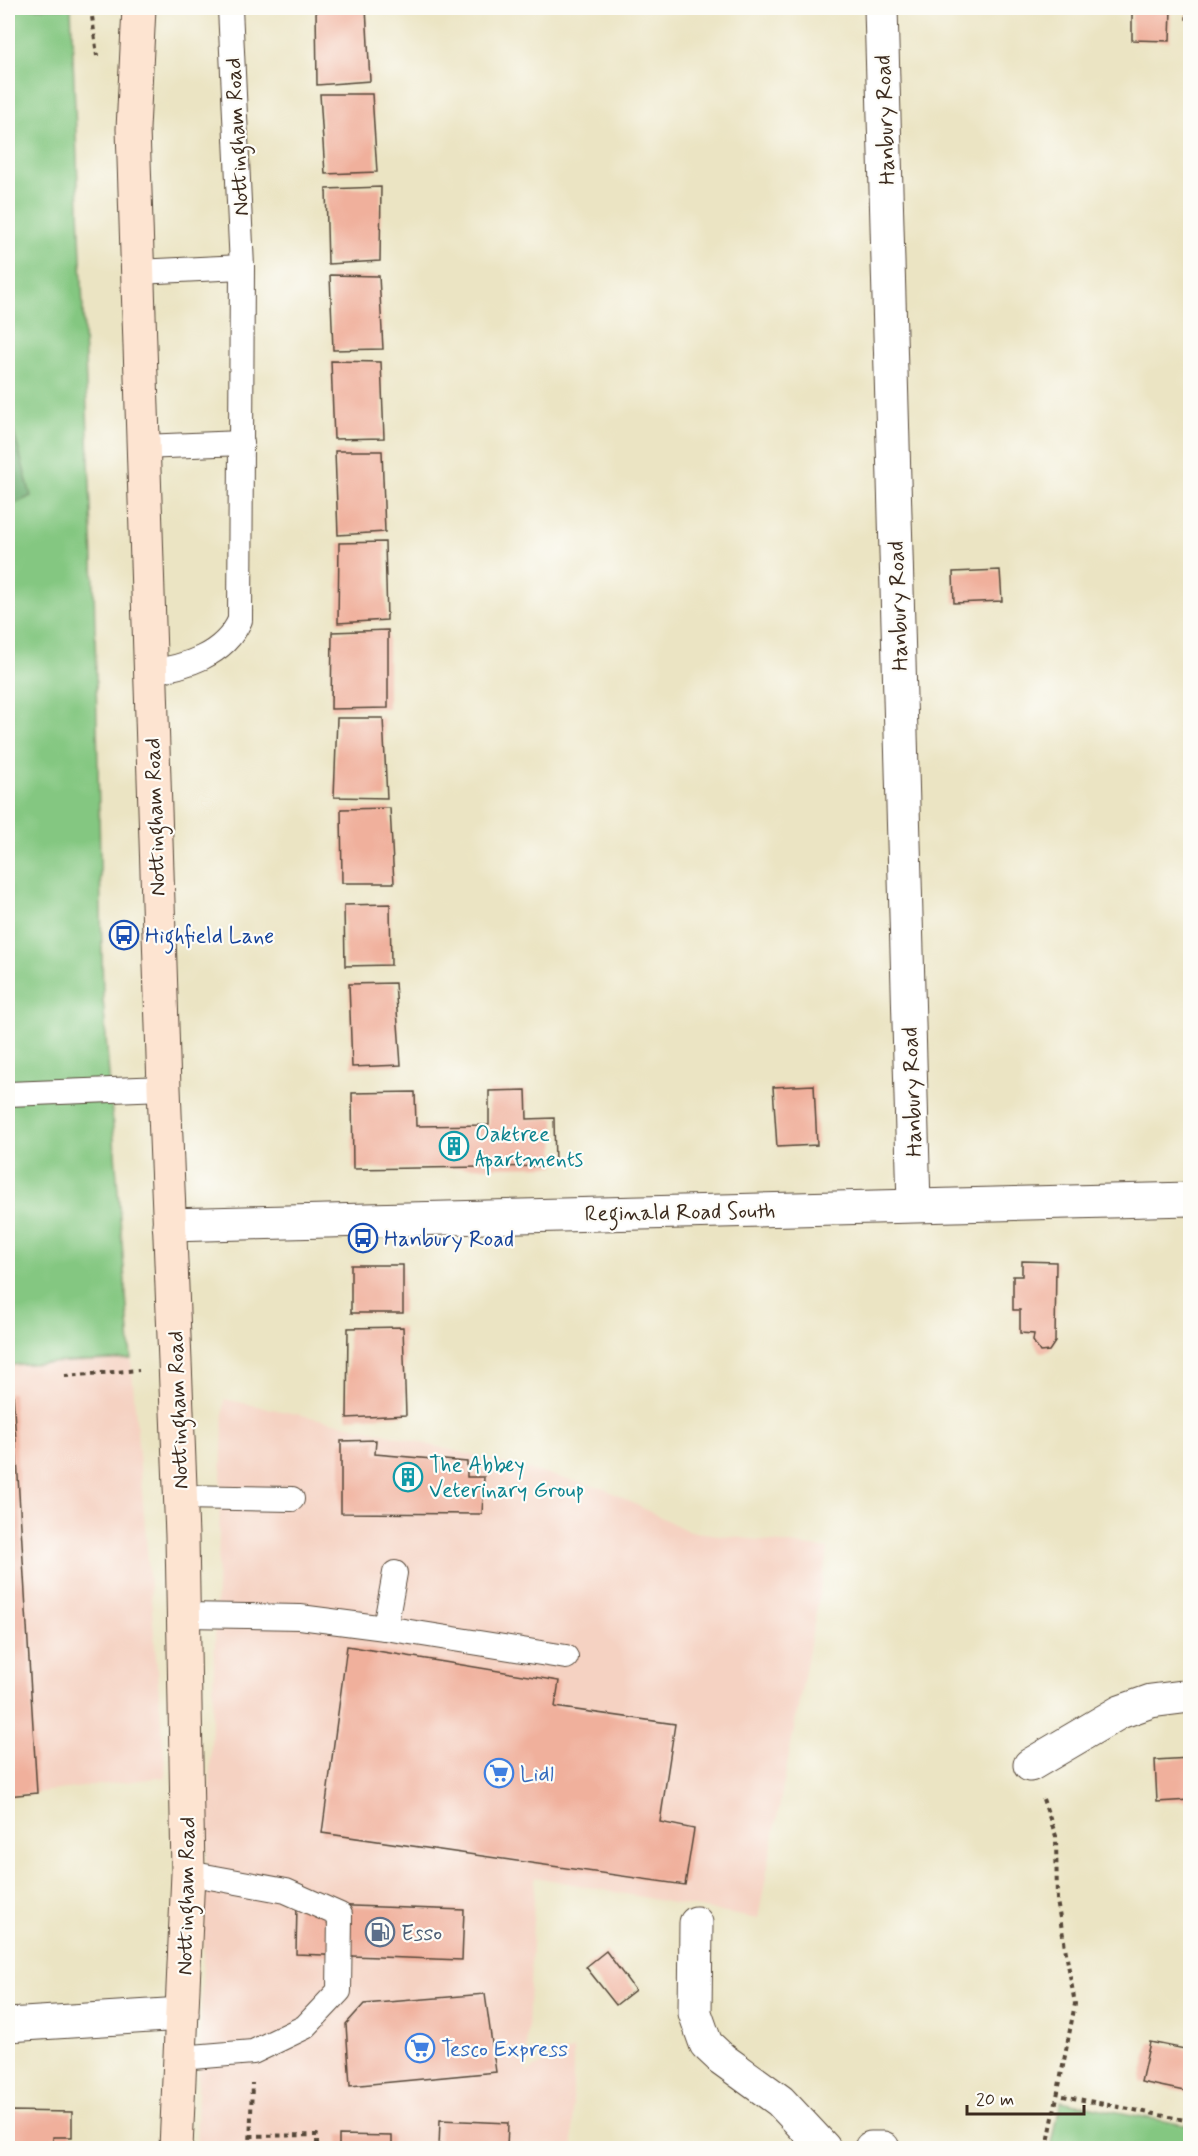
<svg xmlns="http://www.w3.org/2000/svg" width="1198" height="2156" viewBox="0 0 1198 2156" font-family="Mynerve,sans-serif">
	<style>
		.built { fill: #f5d2c2 }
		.green { fill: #84c781; stroke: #607850; stroke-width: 1.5 }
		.forest { fill: #6bac6f; stroke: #536b46; stroke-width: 1.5 }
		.building { fill: #f0b09c }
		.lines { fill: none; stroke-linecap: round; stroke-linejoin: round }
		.lane-casing { stroke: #554637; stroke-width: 26 }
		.street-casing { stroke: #554637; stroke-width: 35 }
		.secondary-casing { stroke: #554637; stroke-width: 35 }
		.path { stroke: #554637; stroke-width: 4; stroke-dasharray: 4.5 4.5; stroke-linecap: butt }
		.lane { stroke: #fff; stroke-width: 24 }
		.street { stroke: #fff; stroke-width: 33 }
		.secondary { stroke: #fde4d1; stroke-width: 33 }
		.labels { text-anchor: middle; stroke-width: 4.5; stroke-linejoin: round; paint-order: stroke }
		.street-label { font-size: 22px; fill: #3b2a1e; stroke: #fdfcf7 }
		.transit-label { font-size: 22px; fill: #164399; stroke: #fdfcf7; text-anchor: start }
		.culture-label { font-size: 22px; fill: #0d838f; stroke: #fdfcf7; text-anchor: start }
		.shop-label { font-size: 22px; fill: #366cbe; stroke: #fdfcf7; text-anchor: start }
		.service-label { font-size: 22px; fill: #4e5e75; stroke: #fdfcf7; text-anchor: start }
	</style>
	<rect width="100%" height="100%" fill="#fdfcf7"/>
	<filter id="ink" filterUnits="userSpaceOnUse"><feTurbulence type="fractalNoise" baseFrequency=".0167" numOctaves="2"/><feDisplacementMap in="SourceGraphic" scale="12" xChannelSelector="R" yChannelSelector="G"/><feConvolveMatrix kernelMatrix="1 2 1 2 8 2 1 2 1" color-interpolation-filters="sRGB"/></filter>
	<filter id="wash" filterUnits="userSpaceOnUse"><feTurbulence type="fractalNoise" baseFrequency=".008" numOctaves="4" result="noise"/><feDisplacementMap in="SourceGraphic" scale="24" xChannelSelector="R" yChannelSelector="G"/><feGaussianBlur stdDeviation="1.35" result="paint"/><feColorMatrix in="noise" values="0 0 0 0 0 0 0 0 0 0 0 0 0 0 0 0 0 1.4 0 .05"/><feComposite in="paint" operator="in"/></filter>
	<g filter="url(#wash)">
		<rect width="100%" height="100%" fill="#ebe4c3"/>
		<g class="built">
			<path d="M131,1359L166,1777L8,1796V1365Z"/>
			<path d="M224,1399L363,1428L605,1489L688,1531L828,1549L758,1919L535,1877L526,2072L573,2049V2148H196Z"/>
		</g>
		<g class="green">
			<path d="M8,8H71L94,585L103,998L131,1359L8,1365Z"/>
			<path d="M1061,2101L1190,2126V2148H1051Z"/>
		</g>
		<path class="forest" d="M8,410L31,496L8,507Z"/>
		<g id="blocks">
			<g class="building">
				<path d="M316,8H366L370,81L317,85Z"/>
				<path d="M1097,8H1171L1170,41L1132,40V11Z"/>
				<path d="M1187,8H1190V19H1186Z"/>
				<path d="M320,94H372L377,172L325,174Z"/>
				<path d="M381,187L380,261L328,264L326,189Z"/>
				<path d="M330,275L379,276L383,349L333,350Z"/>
				<path d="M331,361L381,362L384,438L334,439Z"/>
				<path d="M335,451H382L385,532L338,535Z"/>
				<path d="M385,542L387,620L338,623L339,543Z"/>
				<path d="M1000,570L1002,601L954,603L953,572Z"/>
				<path d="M388,630V708L331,709L332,632Z"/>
				<path d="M337,718H383L387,798L334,797Z"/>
				<path d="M390,808L394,883H342L341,809Z"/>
				<path d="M390,904L391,965L345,966L344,905Z"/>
				<path d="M395,983L401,1065L352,1067L349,984Z"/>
				<path d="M814,1085L817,1145L777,1147L773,1087Z"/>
				<path d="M526,1090L527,1119L554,1118L555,1166L353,1169L352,1093L415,1092L416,1126L489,1125V1091Z"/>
				<path d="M1022,1261L1056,1262L1055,1342L1049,1351L1040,1352L1033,1341L1034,1334L1020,1333V1310H1013V1276H1022Z"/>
				<rect x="351" y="1265" width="52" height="48"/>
				<path d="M403,1327L406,1415L347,1418L348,1328Z"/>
				<path d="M8,1393H13L37,1793L8,1796Z"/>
				<path d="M376,1440L375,1454L467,1462V1477H484L482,1514L341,1513V1441Z"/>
				<path d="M347,1646L559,1681L555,1707L675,1724L660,1822L694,1829L685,1885L322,1833Z"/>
				<path d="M1190,1758V1800L1157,1802L1155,1760Z"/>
				<path d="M297,1904L464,1910L462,1960L296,1954Z"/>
				<path d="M606,1951L635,1990L616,2005L586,1967Z"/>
				<path d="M485,1994L496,2072L350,2086L346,2024L364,2004Z"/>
				<path d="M1150,2042L1190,2050L1189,2092L1141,2082Z"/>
				<path d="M8,2111L72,2112V2137H53V2148H8Z"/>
				<path d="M440,2120L508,2123L507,2148H439Z"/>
				<path d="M339,2135L392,2136V2148H339Z"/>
			</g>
		</g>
	</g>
	<g filter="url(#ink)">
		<use href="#blocks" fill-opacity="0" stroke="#554637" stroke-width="1.5"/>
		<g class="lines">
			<g class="lane-casing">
				<g id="lane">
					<path d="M137,272L242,267"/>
					<path d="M142,447L242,443"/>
					<path d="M149,672C185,667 224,656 240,620L242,267L230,8"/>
					<path d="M8,1094L164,1088"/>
					<path d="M181,1497L292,1499"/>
					<path d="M183,1615L300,1617L385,1628L395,1573"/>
					<path d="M385,1628L566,1657"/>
					<path d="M180,2058L253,2052L305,2027L339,1991L340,1915L286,1891L188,1873"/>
				</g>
			</g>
			<g class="street-casing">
				<g id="street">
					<path d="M881,8L914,1205"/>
					<path d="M169,1225L1190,1199"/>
					<path d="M1030,1765L1120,1712L1151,1701L1190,1696"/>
					<path d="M696,1923L695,2013L706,2044L722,2059L780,2101L824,2148"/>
					<path d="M8,2025L182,2014"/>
					<path d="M871,2148H883"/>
				</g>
			</g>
			<g class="secondary-casing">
				<path id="secondary" d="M139,8L133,129L164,1088L182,1536L188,1873L176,2148"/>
			</g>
			<g class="path">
				<path d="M91,8L97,56"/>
				<path d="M65,1376L139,1370"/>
				<path d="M1043,1799L1056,1836L1057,1901L1075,2004L1047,2148"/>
				<path d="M1063,2096L1190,2121"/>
				<path d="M250,2136L317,2135V2148"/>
				<path d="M250,2148L252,2083"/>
			</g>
			<use href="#lane" class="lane"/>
			<use href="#street" class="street"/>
			<use href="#secondary" class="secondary"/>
		</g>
	</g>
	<defs>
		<g id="bus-ring" transform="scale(1.5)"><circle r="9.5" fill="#fdfcf7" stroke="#1a4fb4" stroke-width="1.5"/><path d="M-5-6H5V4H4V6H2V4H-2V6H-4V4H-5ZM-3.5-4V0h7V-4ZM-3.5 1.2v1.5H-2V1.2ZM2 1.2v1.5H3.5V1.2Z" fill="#1a4fb4"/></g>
		<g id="building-ring" transform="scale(1.5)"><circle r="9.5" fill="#fdfcf7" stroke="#0f9aa8" stroke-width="1.5"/><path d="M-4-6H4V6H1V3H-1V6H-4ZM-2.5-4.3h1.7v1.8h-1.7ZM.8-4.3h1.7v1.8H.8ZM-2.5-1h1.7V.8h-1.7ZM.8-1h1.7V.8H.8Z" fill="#0f9aa8"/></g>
		<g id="supermarket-ring" transform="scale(1.5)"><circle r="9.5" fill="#fdfcf7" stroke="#3f7fe0" stroke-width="1.5"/><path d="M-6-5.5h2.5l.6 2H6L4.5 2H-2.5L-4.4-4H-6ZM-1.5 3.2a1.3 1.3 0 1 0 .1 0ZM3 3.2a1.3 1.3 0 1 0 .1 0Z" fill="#3f7fe0"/></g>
		<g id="fuel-ring" transform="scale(1.5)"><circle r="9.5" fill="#fdfcf7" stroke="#5c6f8a" stroke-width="1.5"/><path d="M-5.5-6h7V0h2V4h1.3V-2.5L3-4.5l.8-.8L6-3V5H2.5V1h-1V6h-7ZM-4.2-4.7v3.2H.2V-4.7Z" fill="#5c6f8a"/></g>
	</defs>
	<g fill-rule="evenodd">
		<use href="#bus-ring" x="124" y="935"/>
		<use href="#building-ring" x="454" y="1146"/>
		<use href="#bus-ring" x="363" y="1238"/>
		<use href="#building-ring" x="408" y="1477"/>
		<use href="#supermarket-ring" x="499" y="1773"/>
		<use href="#fuel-ring" x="380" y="1932"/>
		<use href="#supermarket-ring" x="420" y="2048"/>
	</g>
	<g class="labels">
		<g class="street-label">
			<text transform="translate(884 120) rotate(-92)" y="8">Hanbury Road</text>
			<text transform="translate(236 137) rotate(-93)" y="8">Nottingham Road</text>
			<text transform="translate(897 606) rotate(-92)" y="8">Hanbury Road</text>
			<text transform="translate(154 817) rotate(-92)" y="8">Nottingham Road</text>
			<text transform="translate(911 1092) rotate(-92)" y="8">Hanbury Road</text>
			<text transform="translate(680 1211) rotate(-1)" y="8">Reginald Road South</text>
			<text transform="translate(177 1410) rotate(-92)" y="8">Nottingham Road</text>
			<text transform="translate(185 1896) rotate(-89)" y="8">Nottingham Road</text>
		</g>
		<g class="transit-label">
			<text x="145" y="943">Highfield Lane</text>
			<text x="384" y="1246">Hanbury Road</text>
		</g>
		<g class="culture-label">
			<text x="475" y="1141">Oaktree<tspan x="475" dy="25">Apartments</tspan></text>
			<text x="429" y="1472">The Abbey<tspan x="429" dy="25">Veterinary Group</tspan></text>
		</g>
		<g class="shop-label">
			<text x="520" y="1781">Lidl</text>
			<text x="441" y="2056">Tesco Express</text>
		</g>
		<g class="service-label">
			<text x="401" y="1940">Esso</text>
		</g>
	</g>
	<rect width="1198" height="2156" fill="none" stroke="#fdfcf7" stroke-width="30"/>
	<path d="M967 2105v9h117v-9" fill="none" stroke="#3b2a1e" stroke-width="3"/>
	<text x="976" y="2105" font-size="18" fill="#3b2a1e" stroke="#fdfcf7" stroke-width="4.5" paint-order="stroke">20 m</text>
</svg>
